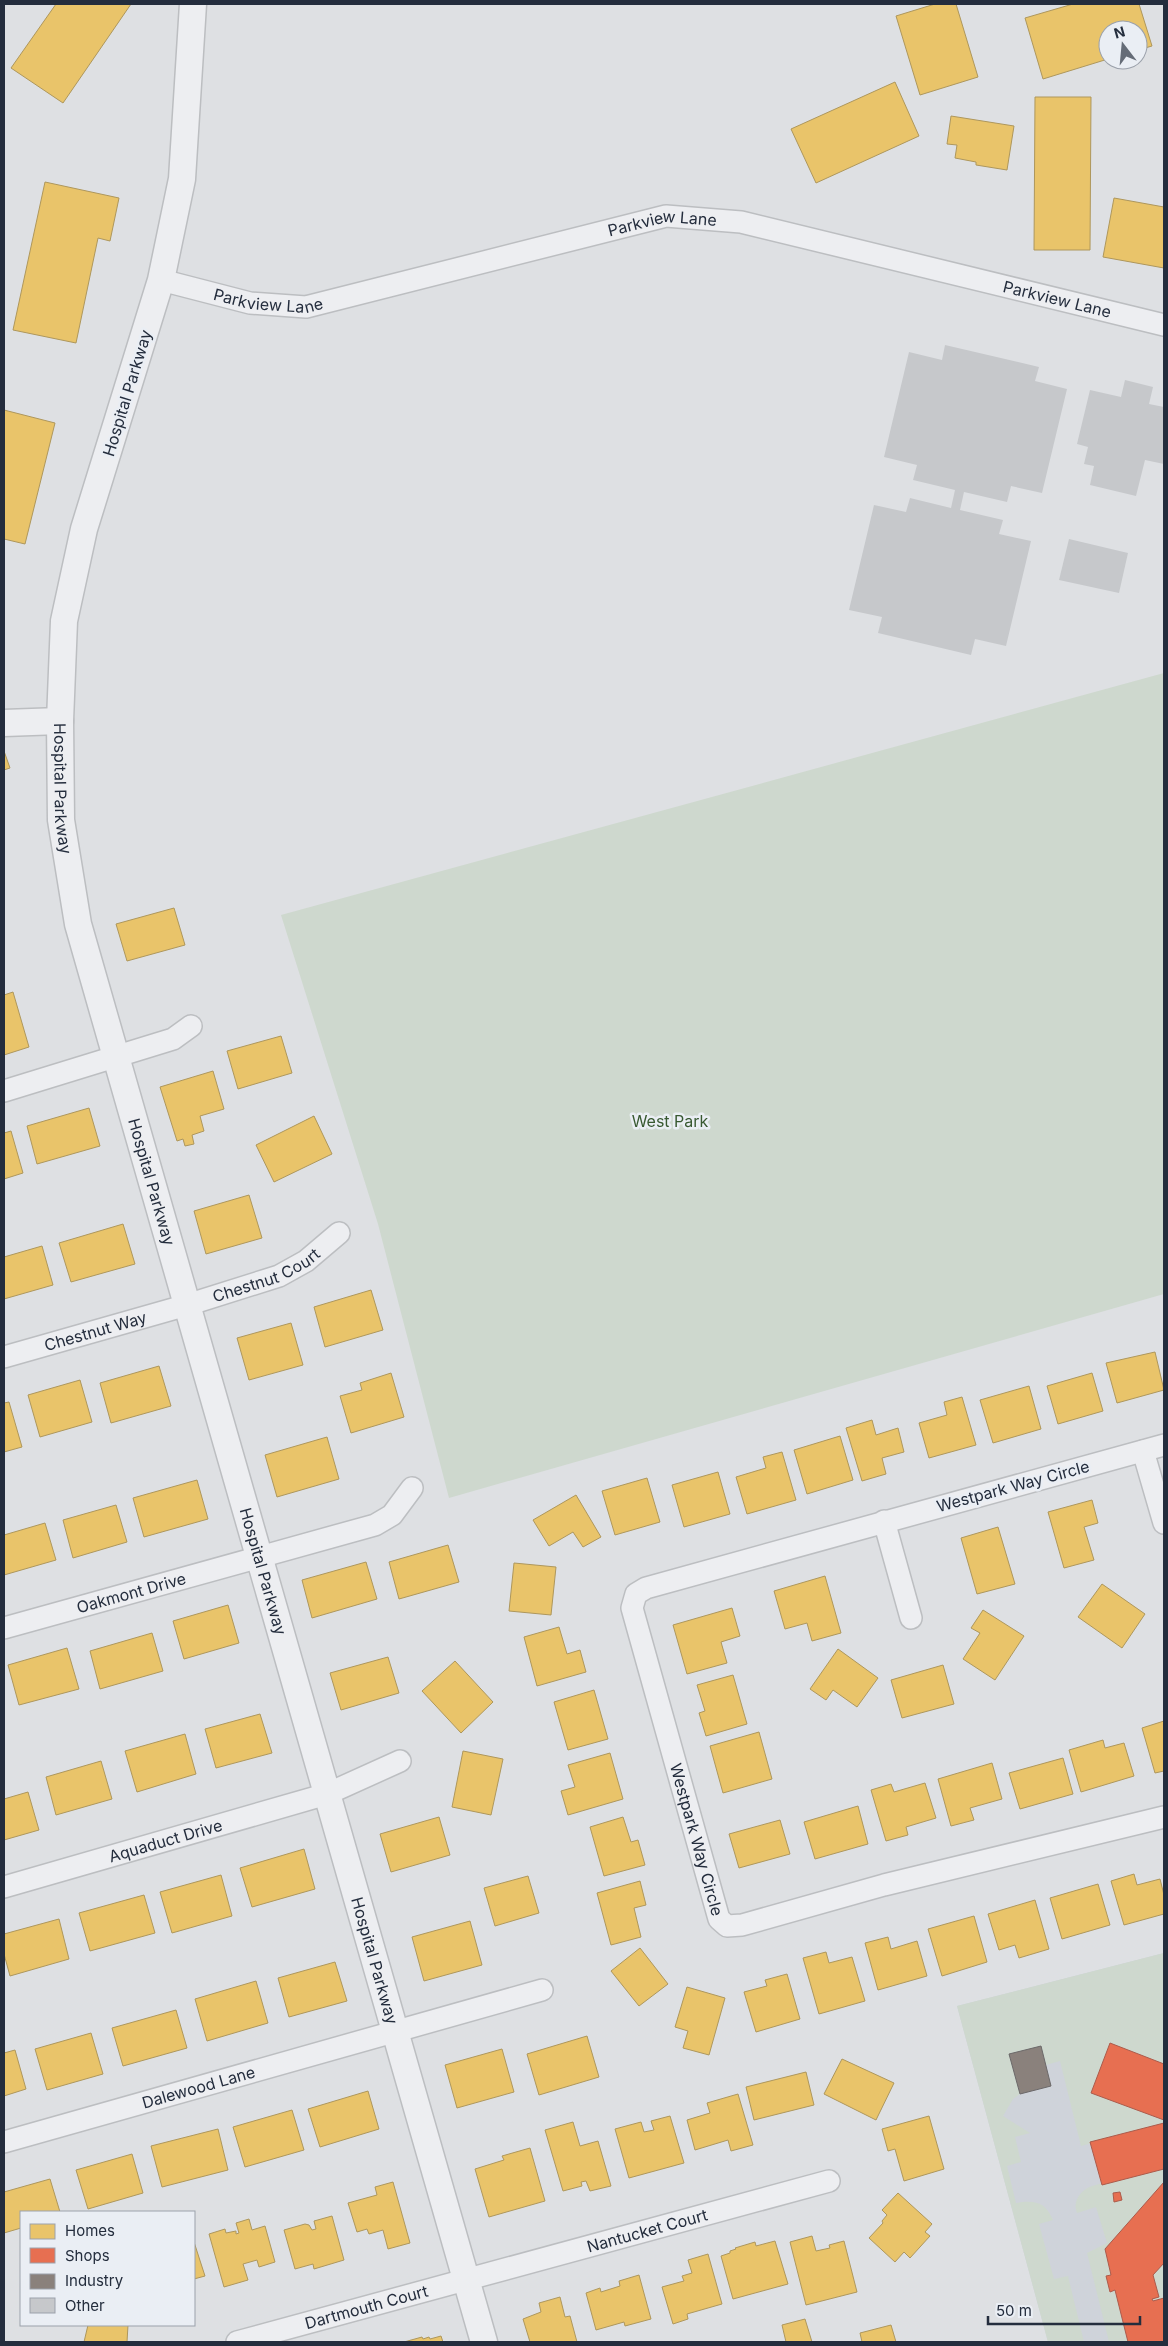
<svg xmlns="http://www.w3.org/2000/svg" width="1168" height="2346" viewBox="0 0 1168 2346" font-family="Inter,sans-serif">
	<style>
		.built { fill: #cfd3da }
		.green { fill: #ced8ce }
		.homes { fill: #e9c46a; stroke: #ae975c }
		.shops { fill: #e76f51; stroke: #ac5b4b }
		.industry { fill: #8a817c; stroke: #6b6869 }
		.building { fill: #c6c8cb }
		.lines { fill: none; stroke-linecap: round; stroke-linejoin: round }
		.minor-casing { stroke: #bcbec1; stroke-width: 24 }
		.tertiary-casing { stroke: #bcbec1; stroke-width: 29 }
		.minor { stroke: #edeef1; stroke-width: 21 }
		.tertiary { stroke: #edeef1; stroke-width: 26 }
		.labels { text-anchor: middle; stroke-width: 5; stroke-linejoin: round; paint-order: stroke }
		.street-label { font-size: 16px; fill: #242d3d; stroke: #eaeef4 }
		.park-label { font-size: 16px; fill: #385931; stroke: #eaeef4 }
	</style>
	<rect width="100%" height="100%" fill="#dee0e3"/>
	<path class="built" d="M1164,1953V2342H1048L957,2006Z"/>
	<g class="green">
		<path d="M1164,673V1294L449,1498L378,1224L281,915Z"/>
		<path d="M1164,1953V2064L1110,2043L1091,2093L1164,2120V2123L1081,2146L1060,2061L1046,2065L1041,2046L1010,2054L1020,2094L1013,2099L1003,2116L1030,2133L1015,2137L1021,2162L1007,2166L1016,2203C1034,2200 1045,2201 1053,2220L1039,2224L1054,2279L1068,2276L1084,2342H1048L957,2006Z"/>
		<path d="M1164,2169V2182L1105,2249L1111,2275L1106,2276L1110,2292L1115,2290L1128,2342H1109L1087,2253L1107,2243L1096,2207L1077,2213C1073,2204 1078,2194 1086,2189C1094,2183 1148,2173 1164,2169Z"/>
		<path d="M1164,2263V2298L1153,2301L1152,2299L1159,2297L1153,2275Z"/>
	</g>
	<g class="homes">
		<path d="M56,4H131L63,103L11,68Z"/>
		<path d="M935,4H956L978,77L920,95L896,16Z"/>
		<path d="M1073,4H1139L1152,46L1138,50V30H1108V59L1043,79L1025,18Z"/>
		<path d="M895,82L919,136L816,183L791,129Z"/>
		<path d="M1035,97H1091L1090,250H1034Z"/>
		<path d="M951,116L1014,126L1007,170L976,165V162L955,158L957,145L947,144Z"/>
		<path d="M45,182L119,198L110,241L98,238L76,343L13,330Z"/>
		<path d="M1114,198L1164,207V268L1103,257Z"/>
		<path d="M4,410L55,423L25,544L4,539Z"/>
		<path d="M4,751L10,768L4,770Z"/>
		<path d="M174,908L185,945L127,961L116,924Z"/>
		<path d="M13,992L29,1047L4,1055V995Z"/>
		<path d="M281,1036L292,1073L238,1089L227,1051Z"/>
		<path d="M213,1071L224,1109L200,1116L204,1131L192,1135L194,1144L185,1146L183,1139L177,1141L160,1087Z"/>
		<path d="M89,1108L100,1146L37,1164L27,1126Z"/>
		<path d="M314,1116L332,1154L274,1182L256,1145Z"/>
		<path d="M11,1131L23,1173L4,1179V1133Z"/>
		<path d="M249,1195L262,1238L206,1254L194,1211Z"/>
		<path d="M123,1224L135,1264L71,1282L59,1243Z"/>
		<path d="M42,1246L53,1285L4,1299V1257Z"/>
		<path d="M371,1290L383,1330L325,1347L314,1307Z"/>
		<path d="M291,1323L303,1365L249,1380L237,1338Z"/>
		<path d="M1155,1352L1164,1390L1117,1403L1106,1363Z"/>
		<path d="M159,1366L171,1406L111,1423L100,1383Z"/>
		<path d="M391,1373L404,1417L351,1433L340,1396L362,1390L360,1383Z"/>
		<path d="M1092,1373L1103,1411L1058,1424L1047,1386Z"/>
		<path d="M80,1380L92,1422L40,1437L28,1395Z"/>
		<path d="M1029,1386L1041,1429L993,1443L980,1400Z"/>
		<path d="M962,1397L976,1445L929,1458L919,1423L947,1415L944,1402Z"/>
		<path d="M9,1402L22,1447L4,1452V1403Z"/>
		<path d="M872,1420L876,1435L898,1428L904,1452L882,1458L886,1474L862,1481L846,1428Z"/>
		<path d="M840,1436L853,1480L807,1494L794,1450Z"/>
		<path d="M327,1437L339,1479L277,1497L265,1455Z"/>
		<path d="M782,1452L796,1500L747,1514L736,1477L766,1468L763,1457Z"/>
		<path d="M718,1472L730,1514L684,1527L672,1485Z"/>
		<path d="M647,1478L660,1522L615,1535L602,1491Z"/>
		<path d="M197,1480L208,1519L144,1537L133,1498Z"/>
		<path d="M576,1495L601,1537L583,1547L573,1532L549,1546L533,1520Z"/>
		<path d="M1092,1500L1098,1523L1084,1527L1094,1560L1064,1568L1048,1512Z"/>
		<path d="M116,1505L127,1542L73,1558L63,1520Z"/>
		<path d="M45,1523L56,1560L4,1575V1535Z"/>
		<path d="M998,1527L1015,1584L977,1594L961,1538Z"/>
		<path d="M448,1545L459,1582L399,1599L389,1562Z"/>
		<path d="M366,1562L377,1599L312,1618L302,1580Z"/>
		<path d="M514,1563L556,1567L551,1615L509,1611Z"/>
		<path d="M825,1576L841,1633L812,1641L807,1623L785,1629L774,1591Z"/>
		<path d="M1102,1584L1145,1614L1122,1648L1078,1617Z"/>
		<path d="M228,1605L239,1643L184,1659L173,1621Z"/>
		<path d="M732,1608L740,1636L721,1642L727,1663L687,1674L673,1625Z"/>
		<path d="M983,1610L1024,1636L995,1680L963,1659L980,1633L971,1628Z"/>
		<path d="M559,1627L567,1654L580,1650L586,1672L537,1686L524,1637Z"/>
		<path d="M152,1633L163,1671L100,1689L90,1651Z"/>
		<path d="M67,1648L79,1689L19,1705L8,1665Z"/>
		<path d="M838,1649L878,1678L857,1707L833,1690L826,1700L810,1689Z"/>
		<path d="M388,1657L399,1693L341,1710L330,1673Z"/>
		<path d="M455,1661L493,1702L461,1733L422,1691Z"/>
		<path d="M943,1665L954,1704L902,1718L891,1680Z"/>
		<path d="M733,1675L747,1724L706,1736L699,1713L705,1711L697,1685Z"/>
		<path d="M594,1690L608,1739L568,1750L554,1702Z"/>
		<path d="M260,1714L272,1753L216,1768L205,1729Z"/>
		<path d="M1164,1721V1771L1155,1773L1142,1728Z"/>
		<path d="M759,1732L772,1779L723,1793L710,1746Z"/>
		<path d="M185,1734L196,1774L137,1792L125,1751Z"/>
		<path d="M1103,1740L1105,1748L1124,1743L1134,1776L1081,1792L1069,1750Z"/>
		<path d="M463,1751L503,1759L491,1815L452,1807Z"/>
		<path d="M610,1753L623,1799L568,1815L561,1791L575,1787L568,1765Z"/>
		<path d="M1063,1758L1073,1794L1020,1809L1009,1773Z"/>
		<path d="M101,1761L112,1799L56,1815L46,1777Z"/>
		<path d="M992,1763L1002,1799L970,1808L974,1820L951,1826L938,1779Z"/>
		<path d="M925,1783L936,1818L906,1827L908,1835L886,1841L871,1790L891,1784L894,1792Z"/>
		<path d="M28,1792L39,1830L4,1840V1799Z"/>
		<path d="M858,1806L868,1844L815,1859L804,1822Z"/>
		<path d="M439,1817L450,1855L391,1872L380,1834Z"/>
		<path d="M623,1817L631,1842L638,1840L645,1865L604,1876L590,1827Z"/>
		<path d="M780,1820L790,1854L739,1868L729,1834Z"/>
		<path d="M304,1849L315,1889L252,1907L240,1868Z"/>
		<path d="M1134,1874L1137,1885L1160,1879L1164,1895V1914L1124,1925L1111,1881Z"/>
		<path d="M221,1875L232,1916L172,1933L160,1892Z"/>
		<path d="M528,1876L539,1913L495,1926L484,1888Z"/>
		<path d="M640,1881L646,1905L634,1908L641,1937L611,1945L597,1893Z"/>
		<path d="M1098,1884L1110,1925L1062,1939L1050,1898Z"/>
		<path d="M144,1895L155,1933L90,1951L79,1913Z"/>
		<path d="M1035,1900L1049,1949L1019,1958L1015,1945L999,1950L988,1914Z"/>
		<path d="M974,1916L987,1962L942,1976L928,1929Z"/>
		<path d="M59,1919L69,1959L10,1976L4,1954V1934Z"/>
		<path d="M470,1921L482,1965L424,1981L412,1937Z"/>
		<path d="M888,1937L891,1949L917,1941L927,1976L878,1990L865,1943Z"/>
		<path d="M640,1948L668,1984L639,2006L611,1971Z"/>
		<path d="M826,1952L829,1963L852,1957L865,2001L819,2014L803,1958Z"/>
		<path d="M335,1962L347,2001L289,2017L278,1978Z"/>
		<path d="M787,1974L800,2019L756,2032L744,1992L767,1986L765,1980Z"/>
		<path d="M256,1981L268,2023L207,2041L195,1999Z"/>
		<path d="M687,1987L725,1998L709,2055L683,2048L688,2031L675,2027Z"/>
		<path d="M176,2010L187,2048L123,2066L112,2028Z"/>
		<path d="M91,2033L103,2074L47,2090L35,2049Z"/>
		<path d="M587,2036L599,2077L539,2095L527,2054Z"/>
		<path d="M502,2049L514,2092L457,2108L445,2065Z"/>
		<path d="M15,2050L26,2089L4,2096V2053Z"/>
		<path d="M842,2059L894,2083L876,2120L824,2094Z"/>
		<path d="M806,2072L814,2105L754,2120L746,2087Z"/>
		<path d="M368,2091L379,2129L320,2147L308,2109Z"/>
		<path d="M738,2094L753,2145L731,2151L728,2140L695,2150L687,2120L710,2113L707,2103Z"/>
		<path d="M292,2110L304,2150L245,2167L233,2127Z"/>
		<path d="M670,2116L684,2163L629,2178L615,2129L641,2122L644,2132L654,2130L651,2121Z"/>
		<path d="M929,2116L944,2169L904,2181L895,2149L888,2151L882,2129Z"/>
		<path d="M573,2122L580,2146L598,2141L611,2186L590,2191L586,2181L581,2182L582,2186L563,2191L545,2130Z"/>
		<path d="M218,2129L228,2170L162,2187L151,2146Z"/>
		<path d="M530,2148L545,2201L489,2217L475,2169L504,2160L502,2156Z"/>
		<path d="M132,2154L143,2193L88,2209L76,2170Z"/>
		<path d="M50,2179L60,2212H21V2228L4,2233V2192Z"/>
		<path d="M393,2182L410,2243L388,2249L383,2230L369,2234L367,2229L357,2232L348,2203L377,2195L375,2187Z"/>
		<path d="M898,2193L932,2224L925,2232L930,2236L910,2258L904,2252L895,2262L869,2238L883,2223L882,2221L887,2215L882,2210Z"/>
		<path d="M332,2216L344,2260L314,2269L313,2264L295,2269L284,2230L305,2224L309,2225L312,2230L316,2229L314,2221Z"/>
		<path d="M249,2219L252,2230L265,2226L275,2262L259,2267L257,2260L243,2264L248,2280L224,2287L209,2234L225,2229L226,2233L236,2231V2234L239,2233L236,2223Z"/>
		<path d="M812,2236L816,2251L830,2248L829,2245L844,2241L857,2292L806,2305L790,2242Z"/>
		<path d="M775,2241L788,2284L733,2299L721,2256L730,2253V2251L736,2249L735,2248L755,2242L756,2246Z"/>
		<path d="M194,2242L205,2276L194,2279Z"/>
		<path d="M708,2254L722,2304L687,2314L688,2319L673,2324L662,2287L684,2281L682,2276L692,2273L688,2260Z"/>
		<path d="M639,2275L651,2319L625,2326L624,2322L596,2330L586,2293L600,2288L601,2292L620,2286L619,2281Z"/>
		<path d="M560,2297L565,2317L570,2316L577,2342H530L523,2319L541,2312L539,2303Z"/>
		<path d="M805,2319L812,2342H786L782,2325Z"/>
		<path d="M88,2325H128L127,2342H84Z"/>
		<path d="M891,2325L896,2342H862L860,2333Z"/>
		<path d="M441,2336L443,2342H404L422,2337L423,2339L429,2337L430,2339Z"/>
	</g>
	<g class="shops">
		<path d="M1110,2043L1164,2064V2120L1091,2093Z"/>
		<path d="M1164,2123V2169L1102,2185L1090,2142Z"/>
		<path d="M1164,2182V2263L1153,2275L1159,2297L1152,2299L1153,2301L1164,2298V2342H1128L1115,2290L1110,2292L1106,2276L1111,2275L1105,2249Z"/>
		<path d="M1120,2192L1122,2200L1114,2202L1113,2193Z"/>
	</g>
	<path class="industry" d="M1041,2046L1051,2086L1020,2094L1009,2054Z"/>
	<g class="building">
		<path d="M945,345L1039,367L1035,381L1067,389L1042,493L1011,486L1007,502L964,492L960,510L1003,520L999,534L1031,541L1006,646L975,639L971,655L878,633L882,617L849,610L874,505L906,512L910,498L951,508L955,490L913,480L917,465L884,457L909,352L942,360Z"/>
		<path d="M1125,380L1153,387L1149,404L1164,407V464L1145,460L1136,496L1090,485L1094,466L1084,464L1088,447L1077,444L1090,390L1121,397Z"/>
		<path d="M1069,539L1128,553L1119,593L1059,580Z"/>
	</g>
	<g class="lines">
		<g class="minor-casing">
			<g id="minor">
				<path id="s1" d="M161,280L250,303L306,307L666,216L741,222L1164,325"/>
				<path d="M4,1091L173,1039L191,1026"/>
				<path id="s2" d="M4,1357L187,1305L279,1276L306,1261L339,1233"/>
				<path id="s3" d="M1164,1445L646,1588L636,1594L632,1608L719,1919L727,1926L742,1925L884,1885L1164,1817"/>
				<path d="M1143,1451L1164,1523"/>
				<path d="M884,1521L911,1618"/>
				<path id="s4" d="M4,1628L375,1525L392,1515L412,1488"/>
				<path id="s5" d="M4,1887L327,1794L400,1761"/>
				<path id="s6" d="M4,2142L542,1990"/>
				<path id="s7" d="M237,2342L829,2181"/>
			</g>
		</g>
		<g class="tertiary-casing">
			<g id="tertiary">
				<path id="s8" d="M193,4L182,179L161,280L84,529L64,621L60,721L61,820L78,924L484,2342"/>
				<path d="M4,723L60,721"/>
			</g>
		</g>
		<use href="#minor" class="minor"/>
		<use href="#tertiary" class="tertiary"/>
	</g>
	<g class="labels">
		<g class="street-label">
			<text dy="6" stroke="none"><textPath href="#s1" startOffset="515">Parkview Lane</textPath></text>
			<text dy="6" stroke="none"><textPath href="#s1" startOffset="110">Parkview Lane</textPath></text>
			<text dy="6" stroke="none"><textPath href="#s1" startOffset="920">Parkview Lane</textPath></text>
			<text transform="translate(127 393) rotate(-73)" y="6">Hospital Parkway</text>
			<text dy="6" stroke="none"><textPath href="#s8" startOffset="801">Hospital Parkway</textPath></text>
			<text dy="6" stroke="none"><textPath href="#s8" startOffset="1206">Hospital Parkway</textPath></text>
			<text dy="6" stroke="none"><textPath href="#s2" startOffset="275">Chestnut Court</textPath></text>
			<text dy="6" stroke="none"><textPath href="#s2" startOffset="95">Chestnut Way</textPath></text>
			<text transform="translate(1013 1486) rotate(-15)" y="6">Westpark Way Circle</text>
			<text dy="6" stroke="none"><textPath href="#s8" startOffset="1611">Hospital Parkway</textPath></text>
			<text dy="6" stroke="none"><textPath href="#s4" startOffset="132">Oakmont Drive</textPath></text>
			<text dy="6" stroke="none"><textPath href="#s3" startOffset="804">Westpark Way Circle</textPath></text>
			<text dy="6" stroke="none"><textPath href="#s5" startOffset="168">Aquaduct Drive</textPath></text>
			<text dy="6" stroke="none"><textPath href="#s8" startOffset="2016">Hospital Parkway</textPath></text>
			<text dy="6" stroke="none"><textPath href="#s6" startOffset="202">Dalewood Lane</textPath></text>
			<text dy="6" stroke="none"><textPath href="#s7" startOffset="425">Nantucket Court</textPath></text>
			<text dy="6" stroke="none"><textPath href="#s7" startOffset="134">Dartmouth Court</textPath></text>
		</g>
		<g class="park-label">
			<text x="670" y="1127">West Park</text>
		</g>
	</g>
	<rect width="1168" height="2346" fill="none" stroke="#242d3d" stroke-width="10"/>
	<rect x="20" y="2211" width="175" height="115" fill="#eaeef4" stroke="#9ba1ab"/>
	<rect x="30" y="2224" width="25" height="15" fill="#e9c46a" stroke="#9ba1ab"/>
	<text x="65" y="2236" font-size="15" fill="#242d3d">Homes</text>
	<rect x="30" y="2248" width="25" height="15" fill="#e76f51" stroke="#9ba1ab"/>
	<text x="65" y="2261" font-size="15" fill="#242d3d">Shops</text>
	<rect x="30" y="2274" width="25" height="15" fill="#8a817c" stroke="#9ba1ab"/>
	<text x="65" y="2286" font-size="15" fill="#242d3d">Industry</text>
	<rect x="30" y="2298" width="25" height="15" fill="#c6c8cb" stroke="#9ba1ab"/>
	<text x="65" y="2311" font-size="15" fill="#242d3d">Other</text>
	<g transform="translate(1123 45) rotate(344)"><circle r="24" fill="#eaeef4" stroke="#9ba1ab"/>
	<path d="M0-4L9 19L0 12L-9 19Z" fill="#656c77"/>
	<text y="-8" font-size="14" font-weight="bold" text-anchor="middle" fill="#242d3d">N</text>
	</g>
	<path d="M988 2316v8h152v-8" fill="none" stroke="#242d3d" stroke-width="2.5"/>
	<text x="996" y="2316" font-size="15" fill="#242d3d" stroke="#eaeef4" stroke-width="4" paint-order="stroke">50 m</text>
</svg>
